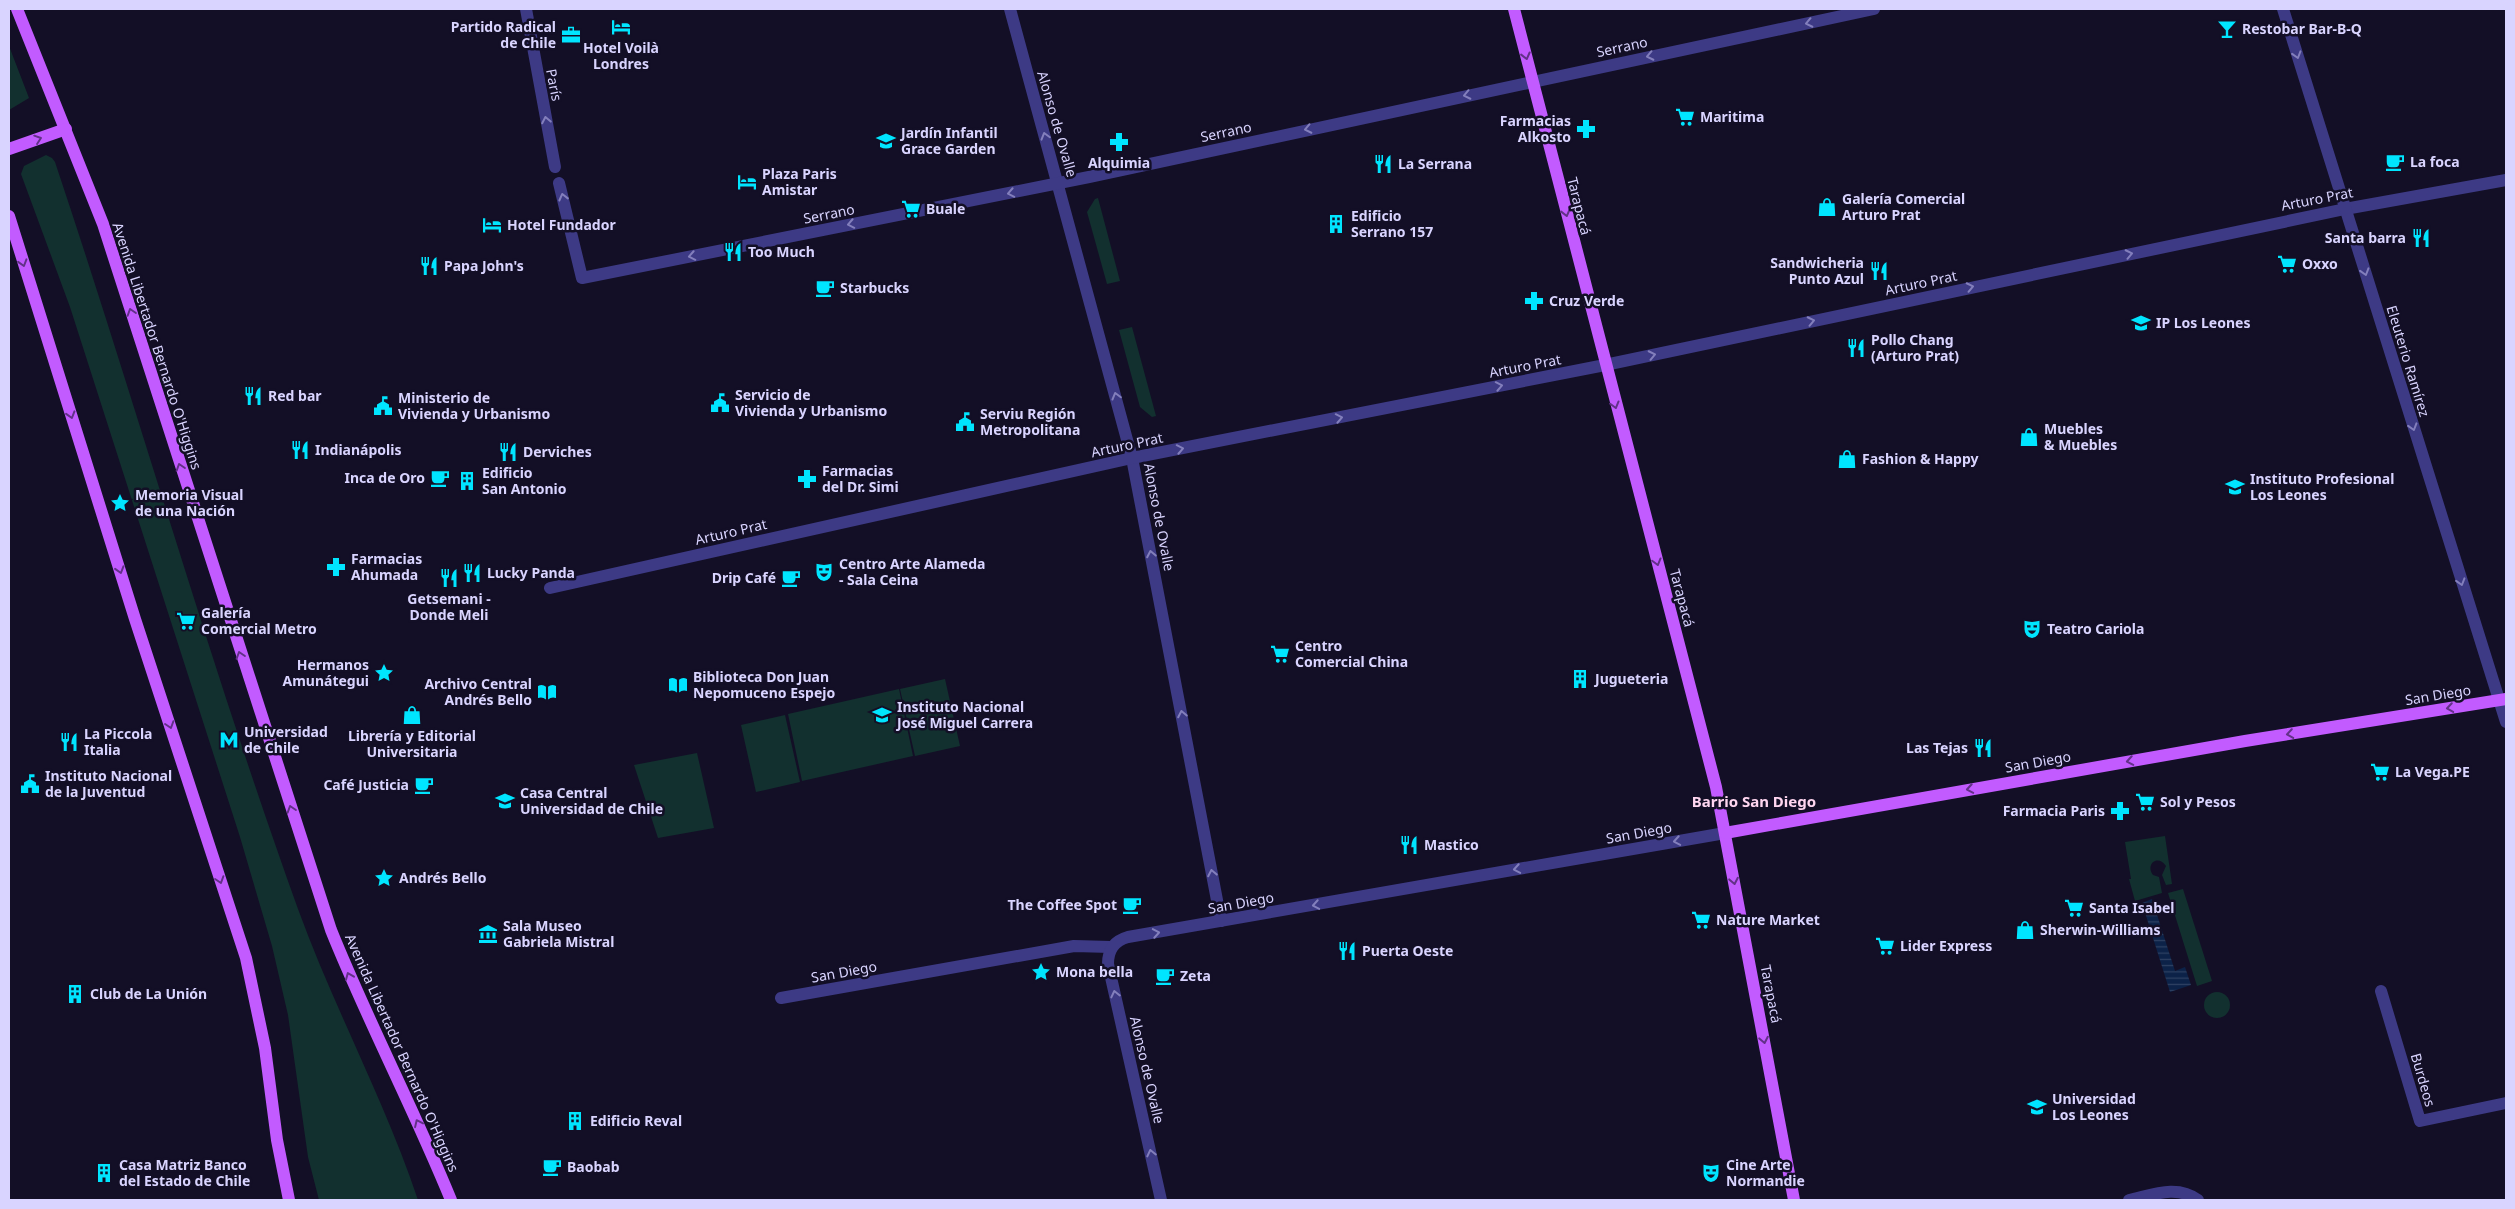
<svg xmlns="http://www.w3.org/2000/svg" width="2515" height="1209" viewBox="0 0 2515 1209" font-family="'Noto Sans',sans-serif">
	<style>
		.green { fill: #12302f }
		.water { fill: url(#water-rules) }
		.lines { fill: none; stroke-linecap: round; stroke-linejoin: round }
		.minor { stroke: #3d3a85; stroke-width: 12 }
		.tertiary { stroke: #3d3a85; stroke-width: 12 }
		.primary { stroke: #c25bff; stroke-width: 12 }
		.oneway { stroke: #837fbc }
		.oneway2 { stroke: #623188 }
		.labels { text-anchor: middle; stroke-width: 5; stroke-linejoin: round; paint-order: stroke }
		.poi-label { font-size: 14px; font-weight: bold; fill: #d9d4ff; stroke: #130f26; text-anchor: start }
		.street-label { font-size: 14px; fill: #d9d4ff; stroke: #130f26 }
		.neighbourhood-label { font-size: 15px; font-weight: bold; fill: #ffd6f0; stroke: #130f26 }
	</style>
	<defs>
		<pattern id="water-rules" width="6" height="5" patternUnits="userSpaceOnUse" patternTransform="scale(1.25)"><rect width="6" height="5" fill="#0c2248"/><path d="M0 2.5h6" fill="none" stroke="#2f4163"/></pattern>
	</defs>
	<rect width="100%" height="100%" fill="#130f26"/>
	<g class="green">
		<path d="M9,46L29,98L9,110V45Z"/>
		<path d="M46,155L52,158L55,162C138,410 209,662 298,909C334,1008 385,1101 418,1200H319L308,1157L288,1015L272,946L240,837L70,307L21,174L24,166Z"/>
		<path d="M1098,198L1120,281L1107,284L1087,212L1095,199Z"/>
		<path d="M1132,327L1156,416L1152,417L1140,407L1119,330Z"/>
		<path d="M945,679L960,746L915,756L900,689Z"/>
		<path d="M899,689L913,756L802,781L788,714Z"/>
		<path d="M785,715L800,782L756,792L741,725Z"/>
		<path d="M697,753L714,828L658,838L634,765Z"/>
		<path d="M2165,836L2172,884L2166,885L2162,875L2166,866C2158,854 2145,864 2153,875L2159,877L2162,893L2135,901L2129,879H2131L2125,842Z"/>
		<path d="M2183,889L2212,981L2197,986L2168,893Z"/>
		<circle cx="2217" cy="1005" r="13"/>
	</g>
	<path class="water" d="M2152,899L2175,971L2185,967L2191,985L2170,992L2142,903Z"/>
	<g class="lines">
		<g class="minor">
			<path d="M526,9L555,167"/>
			<path d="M1010,9L1132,458L1221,921"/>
			<path d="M559,183L582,278L1089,177L1874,9"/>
			<path d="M550,588L1132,458L1605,365L2345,209L2506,180"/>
			<path d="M2381,991L2420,1121L2506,1103"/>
			<path d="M781,998L1074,946L1111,947"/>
			<path d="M1161,1200L1108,964C1108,950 1114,941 1128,937L1725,833"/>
		</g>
		<g class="tertiary">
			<path d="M2283,9L2506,722"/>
			<path d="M2129,1200C2152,1195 2177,1184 2198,1200"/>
		</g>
		<g class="primary">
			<path d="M17,9L103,224L331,930C368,1022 414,1109 451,1200"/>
			<path d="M1514,9L1716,787L1794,1200"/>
			<path d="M9,149L66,129"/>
			<path d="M9,216L135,619L246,958L265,1048L277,1140L289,1200"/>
			<path d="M1725,833L2245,741L2506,699"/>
		</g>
	</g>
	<defs><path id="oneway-chevron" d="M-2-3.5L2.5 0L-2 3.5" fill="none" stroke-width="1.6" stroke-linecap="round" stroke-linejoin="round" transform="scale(1.25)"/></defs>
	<g class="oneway">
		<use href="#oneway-chevron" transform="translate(1809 23) rotate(168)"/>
		<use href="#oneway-chevron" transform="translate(2297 55) rotate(73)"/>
		<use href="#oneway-chevron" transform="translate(1650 56) rotate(168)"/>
		<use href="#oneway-chevron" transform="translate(1467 95) rotate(168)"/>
		<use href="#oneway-chevron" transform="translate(546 120) rotate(-101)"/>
		<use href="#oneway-chevron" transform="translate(1308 129) rotate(168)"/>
		<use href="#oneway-chevron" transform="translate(1045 136) rotate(-106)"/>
		<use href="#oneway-chevron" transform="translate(1011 193) rotate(169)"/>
		<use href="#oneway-chevron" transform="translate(563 197) rotate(-104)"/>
		<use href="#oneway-chevron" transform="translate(851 224) rotate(169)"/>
		<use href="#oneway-chevron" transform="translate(2129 254) rotate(-12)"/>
		<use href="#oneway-chevron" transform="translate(692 256) rotate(169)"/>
		<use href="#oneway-chevron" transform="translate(2365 272) rotate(73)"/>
		<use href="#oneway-chevron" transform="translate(1970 287) rotate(-12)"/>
		<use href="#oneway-chevron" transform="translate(1811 321) rotate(-12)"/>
		<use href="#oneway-chevron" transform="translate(1652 355) rotate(-12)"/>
		<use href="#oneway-chevron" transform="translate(1499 386) rotate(-11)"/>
		<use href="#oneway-chevron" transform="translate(1116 396) rotate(-105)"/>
		<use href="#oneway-chevron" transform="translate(1339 418) rotate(-11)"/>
		<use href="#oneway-chevron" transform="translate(2413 427) rotate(73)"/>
		<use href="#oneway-chevron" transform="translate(1180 449) rotate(-11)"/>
		<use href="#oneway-chevron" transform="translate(1151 554) rotate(-101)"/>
		<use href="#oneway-chevron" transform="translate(2461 582) rotate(73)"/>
		<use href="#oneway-chevron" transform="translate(1182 714) rotate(-101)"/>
		<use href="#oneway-chevron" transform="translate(1677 841) rotate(170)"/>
		<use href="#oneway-chevron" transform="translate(1517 869) rotate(170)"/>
		<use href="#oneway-chevron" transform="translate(1212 873) rotate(-101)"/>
		<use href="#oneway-chevron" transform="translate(1316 905) rotate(170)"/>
		<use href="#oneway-chevron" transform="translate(1156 933) rotate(-10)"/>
		<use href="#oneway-chevron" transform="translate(1115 994) rotate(-103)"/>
		<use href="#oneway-chevron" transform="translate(1151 1153) rotate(-103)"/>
	</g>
	<g class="oneway2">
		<use href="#oneway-chevron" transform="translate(1526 56) rotate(76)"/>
		<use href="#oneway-chevron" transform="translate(38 139) rotate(-19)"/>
		<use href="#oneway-chevron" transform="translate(1566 213) rotate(76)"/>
		<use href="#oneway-chevron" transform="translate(23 263) rotate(73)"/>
		<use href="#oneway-chevron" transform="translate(131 312) rotate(-108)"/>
		<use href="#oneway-chevron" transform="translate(1615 405) rotate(75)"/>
		<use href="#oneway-chevron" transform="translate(71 415) rotate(73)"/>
		<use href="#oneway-chevron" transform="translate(180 467) rotate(-108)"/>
		<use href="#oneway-chevron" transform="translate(1657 562) rotate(75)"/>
		<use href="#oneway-chevron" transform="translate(120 570) rotate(73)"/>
		<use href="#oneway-chevron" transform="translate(240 655) rotate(-108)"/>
		<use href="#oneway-chevron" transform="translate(2450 708) rotate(171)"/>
		<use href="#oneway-chevron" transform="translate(170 725) rotate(72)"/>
		<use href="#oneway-chevron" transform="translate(2290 734) rotate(171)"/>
		<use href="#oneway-chevron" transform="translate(2130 761) rotate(170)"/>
		<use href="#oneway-chevron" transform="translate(1970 789) rotate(170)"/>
		<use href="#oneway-chevron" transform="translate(291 809) rotate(-108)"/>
		<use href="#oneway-chevron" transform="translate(220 880) rotate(72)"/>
		<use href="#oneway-chevron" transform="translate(1734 881) rotate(79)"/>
		<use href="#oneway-chevron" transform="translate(349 976) rotate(-112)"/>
		<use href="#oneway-chevron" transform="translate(1764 1040) rotate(79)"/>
		<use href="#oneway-chevron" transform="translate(418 1123) rotate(-115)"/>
	</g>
	<defs>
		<g id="hotel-bare" transform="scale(1.5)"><path d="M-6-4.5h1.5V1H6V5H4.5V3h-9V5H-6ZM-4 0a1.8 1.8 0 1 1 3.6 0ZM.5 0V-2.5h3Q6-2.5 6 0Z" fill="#00e5ff" stroke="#130f26" stroke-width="2.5" paint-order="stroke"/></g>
		<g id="bar-bare" transform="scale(1.5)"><path d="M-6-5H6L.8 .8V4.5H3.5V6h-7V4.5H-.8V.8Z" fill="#00e5ff" stroke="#130f26" stroke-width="2.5" paint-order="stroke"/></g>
		<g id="office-bare" transform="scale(1.5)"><path d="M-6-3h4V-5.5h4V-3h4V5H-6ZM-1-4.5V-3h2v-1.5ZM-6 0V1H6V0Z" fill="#00e5ff" stroke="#130f26" stroke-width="2.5" paint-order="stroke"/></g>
		<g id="supermarket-bare" transform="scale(1.5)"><path d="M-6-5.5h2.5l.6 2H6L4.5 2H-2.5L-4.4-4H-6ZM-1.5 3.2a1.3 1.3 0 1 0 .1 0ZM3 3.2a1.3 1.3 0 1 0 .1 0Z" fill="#00e5ff" stroke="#130f26" stroke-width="2.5" paint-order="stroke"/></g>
		<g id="pharmacy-bare" transform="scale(1.5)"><path d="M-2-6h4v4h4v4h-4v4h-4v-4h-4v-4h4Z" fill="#00e5ff" stroke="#130f26" stroke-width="2.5" paint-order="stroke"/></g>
		<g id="school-bare" transform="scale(1.5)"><path d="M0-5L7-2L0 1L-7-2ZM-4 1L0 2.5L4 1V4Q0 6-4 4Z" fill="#00e5ff" stroke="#130f26" stroke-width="2.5" paint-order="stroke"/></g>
		<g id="cafe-bare" transform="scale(1.5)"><path d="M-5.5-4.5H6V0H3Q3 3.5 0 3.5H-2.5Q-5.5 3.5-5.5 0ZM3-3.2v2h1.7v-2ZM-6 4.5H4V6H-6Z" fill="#00e5ff" stroke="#130f26" stroke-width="2.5" paint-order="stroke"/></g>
		<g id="restaurant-bare" transform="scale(1.5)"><path d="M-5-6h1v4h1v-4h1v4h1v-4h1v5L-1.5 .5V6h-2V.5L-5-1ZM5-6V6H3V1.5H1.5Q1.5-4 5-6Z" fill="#00e5ff" stroke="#130f26" stroke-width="2.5" paint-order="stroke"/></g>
		<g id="shop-bare" transform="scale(1.5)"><path d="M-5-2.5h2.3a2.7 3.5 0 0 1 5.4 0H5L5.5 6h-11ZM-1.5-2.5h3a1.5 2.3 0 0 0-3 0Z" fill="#00e5ff" stroke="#130f26" stroke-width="2.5" paint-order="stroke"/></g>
		<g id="building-bare" transform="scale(1.5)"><path d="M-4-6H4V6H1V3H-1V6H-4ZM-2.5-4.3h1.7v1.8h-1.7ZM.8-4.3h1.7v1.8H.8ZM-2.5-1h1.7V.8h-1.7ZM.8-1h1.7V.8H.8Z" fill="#00e5ff" stroke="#130f26" stroke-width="2.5" paint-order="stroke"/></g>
		<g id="university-bare" transform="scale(1.5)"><path d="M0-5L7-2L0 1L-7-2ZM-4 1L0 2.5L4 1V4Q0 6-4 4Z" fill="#00e5ff" stroke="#130f26" stroke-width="2.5" paint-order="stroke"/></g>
		<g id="civic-bare" transform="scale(1.5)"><path d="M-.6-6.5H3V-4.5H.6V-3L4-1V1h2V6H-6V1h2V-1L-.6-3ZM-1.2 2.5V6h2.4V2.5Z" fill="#00e5ff" stroke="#130f26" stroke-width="2.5" paint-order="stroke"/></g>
		<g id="sight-bare" transform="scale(1.5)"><path d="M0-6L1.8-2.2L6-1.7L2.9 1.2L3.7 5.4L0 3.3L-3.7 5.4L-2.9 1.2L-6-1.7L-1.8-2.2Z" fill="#00e5ff" stroke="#130f26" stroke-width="2.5" paint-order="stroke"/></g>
		<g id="theatre-bare" transform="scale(1.5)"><path d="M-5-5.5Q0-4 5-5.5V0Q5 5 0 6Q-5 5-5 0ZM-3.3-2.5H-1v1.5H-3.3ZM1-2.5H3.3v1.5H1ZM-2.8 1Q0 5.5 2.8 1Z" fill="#00e5ff" stroke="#130f26" stroke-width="2.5" paint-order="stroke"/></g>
		<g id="library-bare" transform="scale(1.5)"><path d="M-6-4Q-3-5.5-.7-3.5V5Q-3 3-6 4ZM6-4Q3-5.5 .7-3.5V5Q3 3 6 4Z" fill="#00e5ff" stroke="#130f26" stroke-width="2.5" paint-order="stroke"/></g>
		<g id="metro-bare" transform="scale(1.5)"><path d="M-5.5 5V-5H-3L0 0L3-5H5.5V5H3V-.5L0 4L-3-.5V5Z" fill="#00e5ff" stroke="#130f26" stroke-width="2.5" paint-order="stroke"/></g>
		<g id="museum-bare" transform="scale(1.5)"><path d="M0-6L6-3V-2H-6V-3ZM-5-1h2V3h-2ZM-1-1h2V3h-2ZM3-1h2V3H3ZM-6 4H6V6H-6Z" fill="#00e5ff" stroke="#130f26" stroke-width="2.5" paint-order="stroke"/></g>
	</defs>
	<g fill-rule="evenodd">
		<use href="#hotel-bare" x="621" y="27"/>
		<use href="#bar-bare" x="2227" y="29"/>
		<use href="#office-bare" x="571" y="35"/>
		<use href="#supermarket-bare" x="1685" y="117"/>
		<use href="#pharmacy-bare" x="1586" y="129"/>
		<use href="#school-bare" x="886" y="141"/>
		<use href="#pharmacy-bare" x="1119" y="142"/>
		<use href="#cafe-bare" x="2395" y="162"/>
		<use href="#restaurant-bare" x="1383" y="164"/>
		<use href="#hotel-bare" x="747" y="182"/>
		<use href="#shop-bare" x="1827" y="207"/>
		<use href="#supermarket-bare" x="911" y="209"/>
		<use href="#building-bare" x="1336" y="224"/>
		<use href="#hotel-bare" x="492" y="225"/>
		<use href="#restaurant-bare" x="2421" y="238"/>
		<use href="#restaurant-bare" x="733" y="252"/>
		<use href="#supermarket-bare" x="2287" y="264"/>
		<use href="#restaurant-bare" x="429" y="266"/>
		<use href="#restaurant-bare" x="1879" y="271"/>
		<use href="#cafe-bare" x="825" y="288"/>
		<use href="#pharmacy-bare" x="1534" y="301"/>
		<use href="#university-bare" x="2141" y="323"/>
		<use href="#restaurant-bare" x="1856" y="348"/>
		<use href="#restaurant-bare" x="253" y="396"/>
		<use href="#civic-bare" x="720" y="403"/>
		<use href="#civic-bare" x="383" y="406"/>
		<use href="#civic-bare" x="965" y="422"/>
		<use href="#shop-bare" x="2029" y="437"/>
		<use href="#restaurant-bare" x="300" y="450"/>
		<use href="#restaurant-bare" x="508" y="452"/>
		<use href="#shop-bare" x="1847" y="459"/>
		<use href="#cafe-bare" x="440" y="478"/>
		<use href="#pharmacy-bare" x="807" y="479"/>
		<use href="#building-bare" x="467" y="481"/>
		<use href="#university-bare" x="2235" y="487"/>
		<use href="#sight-bare" x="120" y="503"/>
		<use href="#pharmacy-bare" x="336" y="567"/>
		<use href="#theatre-bare" x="824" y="572"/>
		<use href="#restaurant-bare" x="472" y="573"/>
		<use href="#restaurant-bare" x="449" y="578"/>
		<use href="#cafe-bare" x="791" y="578"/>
		<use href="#supermarket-bare" x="186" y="621"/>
		<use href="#theatre-bare" x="2032" y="629"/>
		<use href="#supermarket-bare" x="1280" y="654"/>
		<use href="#sight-bare" x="384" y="673"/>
		<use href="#building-bare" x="1580" y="679"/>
		<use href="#library-bare" x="678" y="685"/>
		<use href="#library-bare" x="547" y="692"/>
		<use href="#shop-bare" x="412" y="715"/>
		<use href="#school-bare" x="882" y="715"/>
		<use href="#metro-bare" x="229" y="740"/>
		<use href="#restaurant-bare" x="69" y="742"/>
		<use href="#restaurant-bare" x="1983" y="748"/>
		<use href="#supermarket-bare" x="2380" y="772"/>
		<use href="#civic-bare" x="30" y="784"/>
		<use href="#cafe-bare" x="424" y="785"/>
		<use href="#university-bare" x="505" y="801"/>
		<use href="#supermarket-bare" x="2145" y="802"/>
		<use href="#pharmacy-bare" x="2120" y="811"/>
		<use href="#restaurant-bare" x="1409" y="845"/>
		<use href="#sight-bare" x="384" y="878"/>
		<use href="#cafe-bare" x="1132" y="905"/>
		<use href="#supermarket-bare" x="2074" y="908"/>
		<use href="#supermarket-bare" x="1701" y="920"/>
		<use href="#shop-bare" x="2025" y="930"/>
		<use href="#museum-bare" x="488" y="934"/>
		<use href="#supermarket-bare" x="1885" y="946"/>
		<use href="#restaurant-bare" x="1347" y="951"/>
		<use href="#sight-bare" x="1041" y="972"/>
		<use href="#cafe-bare" x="1165" y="976"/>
		<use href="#building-bare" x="75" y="994"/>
		<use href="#university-bare" x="2037" y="1107"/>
		<use href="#building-bare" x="575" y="1121"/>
		<use href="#cafe-bare" x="552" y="1167"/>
		<use href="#building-bare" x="104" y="1173"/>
		<use href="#theatre-bare" x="1711" y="1173"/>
	</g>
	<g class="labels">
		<g class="poi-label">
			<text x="556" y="32" text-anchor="end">Partido Radical<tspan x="556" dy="16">de Chile</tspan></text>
			<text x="2242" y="34">Restobar Bar-B-Q</text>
			<text x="621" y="53" text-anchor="middle">Hotel Voilà<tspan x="621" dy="16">Londres</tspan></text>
			<text x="1700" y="122">Maritima</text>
			<text x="1571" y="126" text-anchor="end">Farmacias<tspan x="1571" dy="16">Alkosto</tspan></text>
			<text x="901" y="138">Jardín Infantil<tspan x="901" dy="16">Grace Garden</tspan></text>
			<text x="2410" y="167">La foca</text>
			<text x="1119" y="168" text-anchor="middle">Alquimia</text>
			<text x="1398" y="169">La Serrana</text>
			<text x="762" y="179">Plaza Paris<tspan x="762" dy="16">Amistar</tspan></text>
			<text x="1842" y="204">Galería Comercial<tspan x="1842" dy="16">Arturo Prat</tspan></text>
			<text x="926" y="214">Buale</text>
			<text x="1351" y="221">Edificio<tspan x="1351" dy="16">Serrano 157</tspan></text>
			<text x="507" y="230">Hotel Fundador</text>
			<text x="2406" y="243" text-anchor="end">Santa barra</text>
			<text x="748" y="257">Too Much</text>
			<text x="1864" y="268" text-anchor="end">Sandwicheria<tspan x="1864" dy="16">Punto Azul</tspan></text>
			<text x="2302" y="269">Oxxo</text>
			<text x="444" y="271">Papa John's</text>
			<text x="840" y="293">Starbucks</text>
			<text x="1549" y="306">Cruz Verde</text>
			<text x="2156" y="328">IP Los Leones</text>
			<text x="1871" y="345">Pollo Chang<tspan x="1871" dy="16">(Arturo Prat)</tspan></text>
			<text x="735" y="400">Servicio de<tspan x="735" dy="16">Vivienda y Urbanismo</tspan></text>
			<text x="268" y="401">Red bar</text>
			<text x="398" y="403">Ministerio de<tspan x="398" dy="16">Vivienda y Urbanismo</tspan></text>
			<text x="980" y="419">Serviu Región<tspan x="980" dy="16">Metropolitana</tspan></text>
			<text x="2044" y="434">Muebles<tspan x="2044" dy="16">&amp; Muebles</tspan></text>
			<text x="315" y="455">Indianápolis</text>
			<text x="523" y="457">Derviches</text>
			<text x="1862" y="464">Fashion &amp; Happy</text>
			<text x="822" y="476">Farmacias<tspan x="822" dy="16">del Dr. Simi</tspan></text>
			<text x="482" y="478">Edificio<tspan x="482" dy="16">San Antonio</tspan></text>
			<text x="425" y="483" text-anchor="end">Inca de Oro</text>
			<text x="2250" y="484">Instituto Profesional<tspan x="2250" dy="16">Los Leones</tspan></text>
			<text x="135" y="500">Memoria Visual<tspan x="135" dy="16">de una Nación</tspan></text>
			<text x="351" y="564">Farmacias<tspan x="351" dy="16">Ahumada</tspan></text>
			<text x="839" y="569">Centro Arte Alameda<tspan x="839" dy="16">- Sala Ceina</tspan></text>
			<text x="487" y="578">Lucky Panda</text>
			<text x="776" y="583" text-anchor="end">Drip Café</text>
			<text x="449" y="604" text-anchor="middle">Getsemani -<tspan x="449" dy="16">Donde Meli</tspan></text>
			<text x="201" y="618">Galería<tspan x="201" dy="16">Comercial Metro</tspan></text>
			<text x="2047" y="634">Teatro Cariola</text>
			<text x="1295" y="651">Centro<tspan x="1295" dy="16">Comercial China</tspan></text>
			<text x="369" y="670" text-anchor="end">Hermanos<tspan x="369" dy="16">Amunátegui</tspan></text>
			<text x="693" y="682">Biblioteca Don Juan<tspan x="693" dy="16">Nepomuceno Espejo</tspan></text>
			<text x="1595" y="684">Jugueteria</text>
			<text x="532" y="689" text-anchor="end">Archivo Central<tspan x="532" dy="16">Andrés Bello</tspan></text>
			<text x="897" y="712">Instituto Nacional<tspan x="897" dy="16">José Miguel Carrera</tspan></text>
			<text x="244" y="737">Universidad<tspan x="244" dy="16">de Chile</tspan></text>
			<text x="84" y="739">La Piccola<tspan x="84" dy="16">Italia</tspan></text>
			<text x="412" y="741" text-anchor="middle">Librería y Editorial<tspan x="412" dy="16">Universitaria</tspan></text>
			<text x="1968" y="753" text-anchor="end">Las Tejas</text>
			<text x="2395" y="777">La Vega.PE</text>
			<text x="45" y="781">Instituto Nacional<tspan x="45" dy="16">de la Juventud</tspan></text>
			<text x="409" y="790" text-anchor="end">Café Justicia</text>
			<text x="520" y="798">Casa Central<tspan x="520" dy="16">Universidad de Chile</tspan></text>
			<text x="2160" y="807">Sol y Pesos</text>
			<text x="2105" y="816" text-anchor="end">Farmacia Paris</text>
			<text x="1424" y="850">Mastico</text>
			<text x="399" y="883">Andrés Bello</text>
			<text x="1117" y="910" text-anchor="end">The Coffee Spot</text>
			<text x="2089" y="913">Santa Isabel</text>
			<text x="1716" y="925">Nature Market</text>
			<text x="503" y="931">Sala Museo<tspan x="503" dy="16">Gabriela Mistral</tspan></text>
			<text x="2040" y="935">Sherwin-Williams</text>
			<text x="1900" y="951">Lider Express</text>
			<text x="1362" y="956">Puerta Oeste</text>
			<text x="1056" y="977">Mona bella</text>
			<text x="1180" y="981">Zeta</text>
			<text x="90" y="999">Club de La Unión</text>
			<text x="2052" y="1104">Universidad<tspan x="2052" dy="16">Los Leones</tspan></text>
			<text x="590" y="1126">Edificio Reval</text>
			<text x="119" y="1170">Casa Matriz Banco<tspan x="119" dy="16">del Estado de Chile</tspan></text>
			<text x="1726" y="1170">Cine Arte<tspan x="1726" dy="16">Normandie</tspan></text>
			<text x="567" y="1172">Baobab</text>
		</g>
		<g class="street-label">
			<text transform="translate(1622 47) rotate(-12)" y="5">Serrano</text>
			<text transform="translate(554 85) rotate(79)" y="5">París</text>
			<text transform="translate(1057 124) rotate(74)" y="5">Alonso de Ovalle</text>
			<text transform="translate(1226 132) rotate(-12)" y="5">Serrano</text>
			<text transform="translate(2317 199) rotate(-11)" y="5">Arturo Prat</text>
			<text transform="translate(1579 206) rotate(76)" y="5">Tarapacá</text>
			<text transform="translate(829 214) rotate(-11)" y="5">Serrano</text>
			<text transform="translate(1921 283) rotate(-12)" y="5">Arturo Prat</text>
			<text transform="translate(157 346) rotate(72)" y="5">Avenida Libertador Bernardo O'Higgins</text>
			<text transform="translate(2408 361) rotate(73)" y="5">Eleuterio Ramírez</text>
			<text transform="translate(1525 366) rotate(-11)" y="5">Arturo Prat</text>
			<text transform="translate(1127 445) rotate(-12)" y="5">Arturo Prat</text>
			<text transform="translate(1159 517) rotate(79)" y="5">Alonso de Ovalle</text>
			<text transform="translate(731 532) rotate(-13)" y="5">Arturo Prat</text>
			<text transform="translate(1682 598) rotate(75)" y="5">Tarapacá</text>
			<text transform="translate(2438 695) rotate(-9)" y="5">San Diego</text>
			<text transform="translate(2038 762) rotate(-10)" y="5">San Diego</text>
			<text transform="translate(1639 833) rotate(-10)" y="5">San Diego</text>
			<text transform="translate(1241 903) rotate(-10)" y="5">San Diego</text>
			<text transform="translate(844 972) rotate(-10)" y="5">San Diego</text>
			<text transform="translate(1771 994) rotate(79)" y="5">Tarapacá</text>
			<text transform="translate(402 1053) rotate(66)" y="5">Avenida Libertador Bernardo O'Higgins</text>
			<text transform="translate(1147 1070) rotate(77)" y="5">Alonso de Ovalle</text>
			<text transform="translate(2423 1080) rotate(74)" y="5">Burdeos</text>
		</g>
		<g class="neighbourhood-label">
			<text x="1754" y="807">Barrio San Diego</text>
		</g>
	</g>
	<rect width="2515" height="1209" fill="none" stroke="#d9d4ff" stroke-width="20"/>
</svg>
